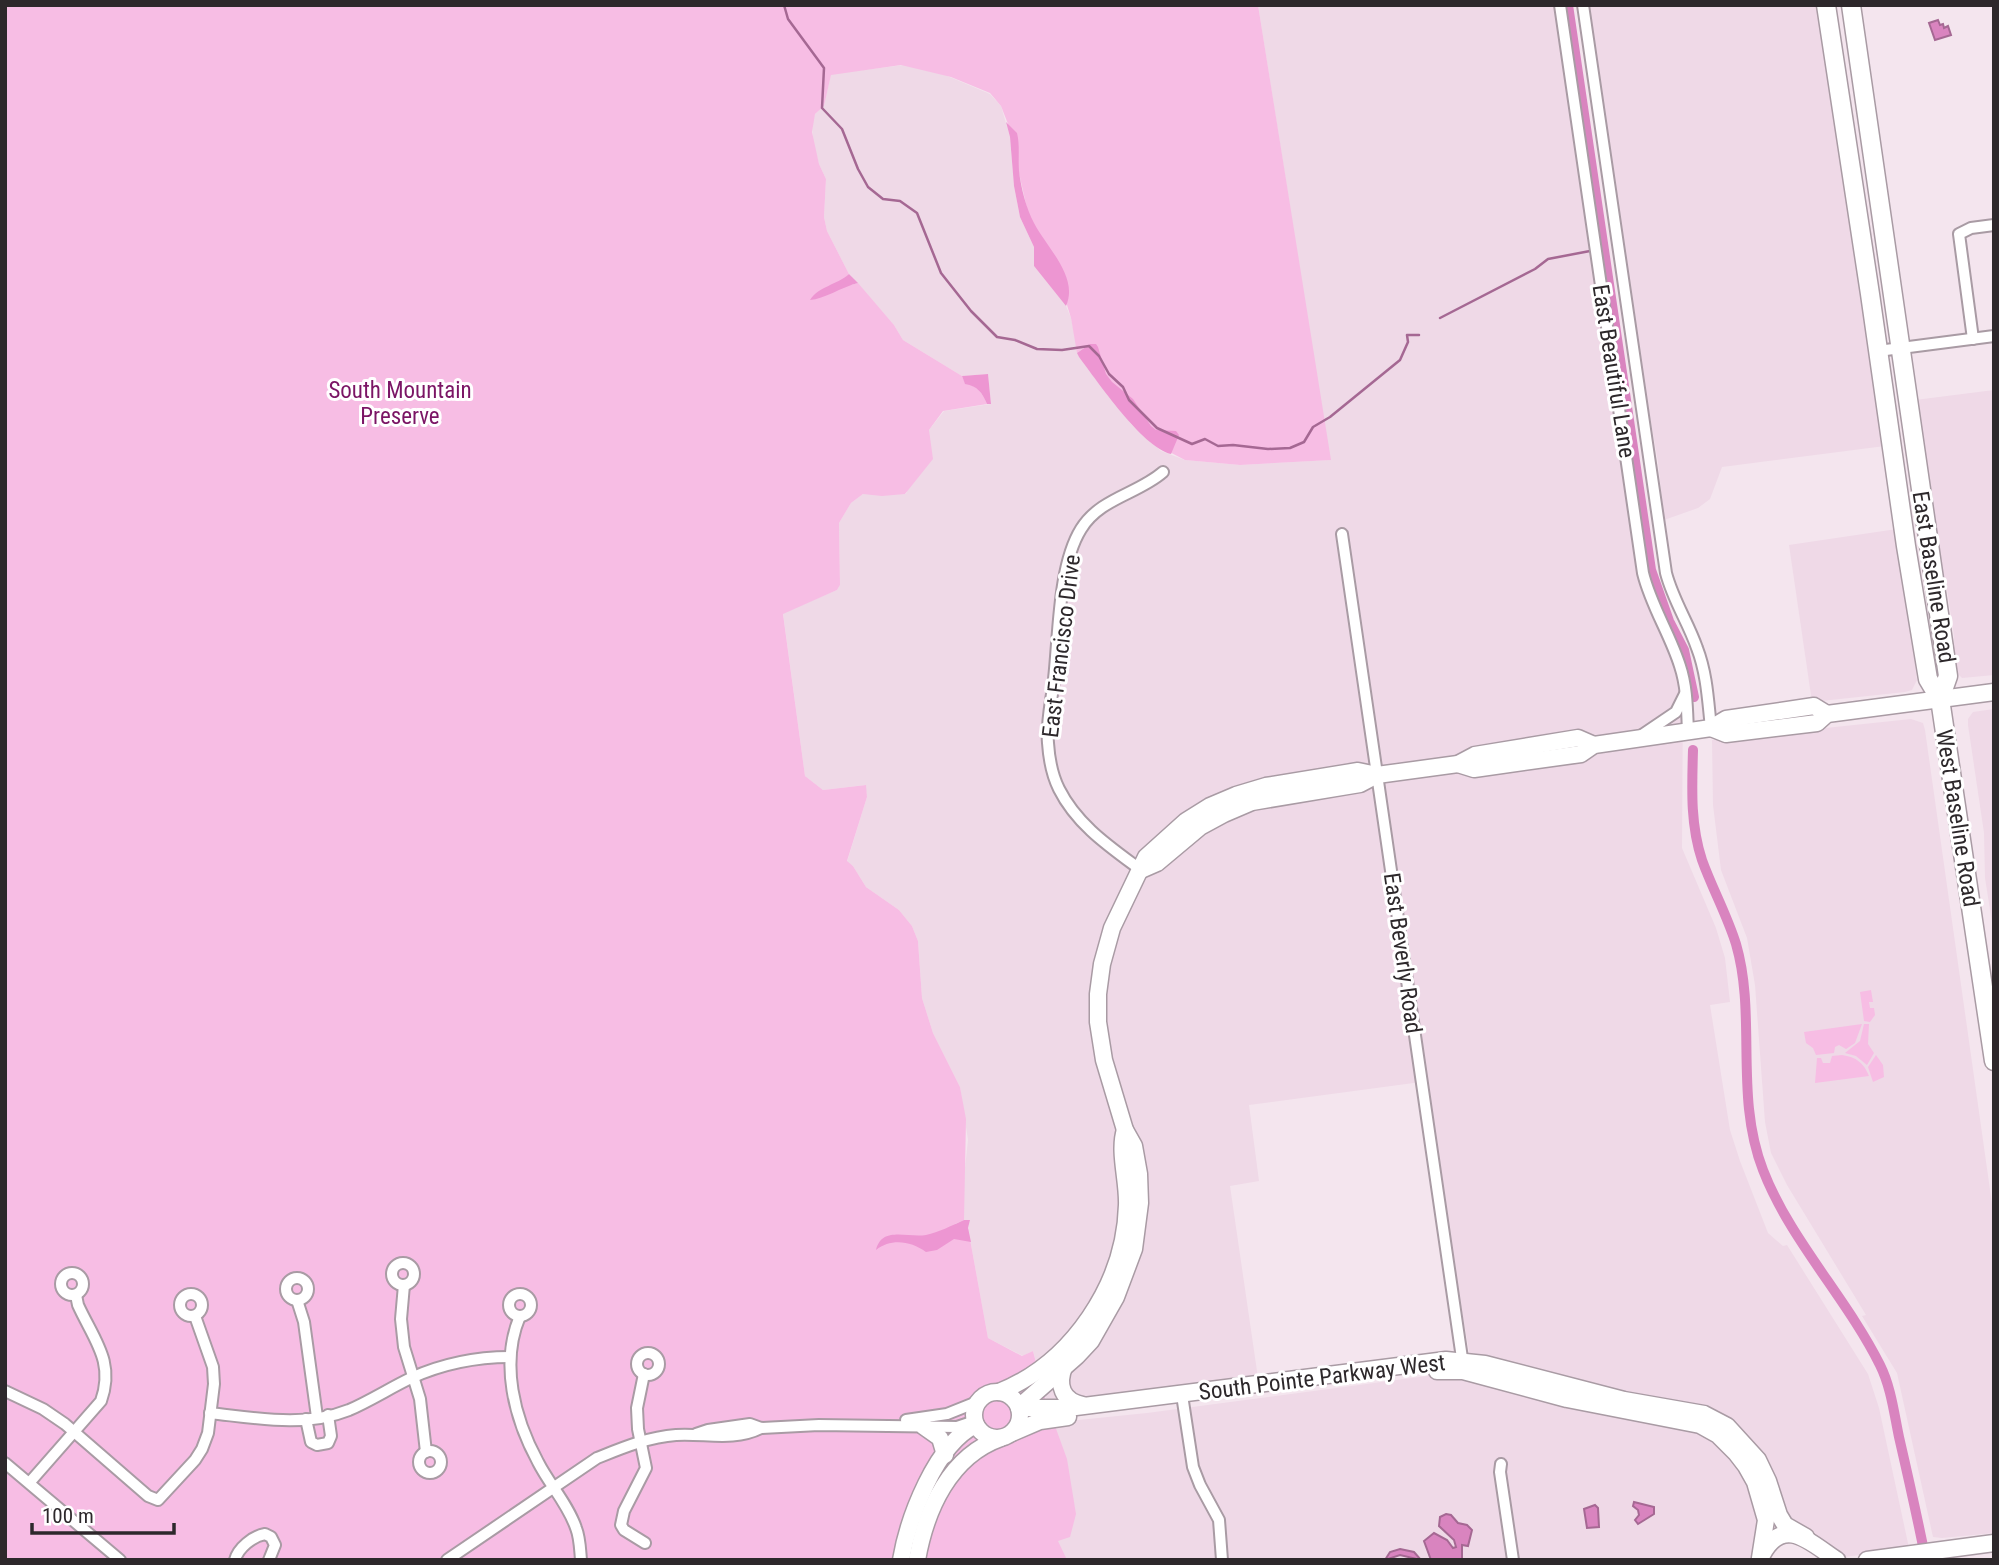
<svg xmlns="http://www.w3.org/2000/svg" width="1999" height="1565" viewBox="0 0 1999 1565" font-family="'Roboto Condensed',sans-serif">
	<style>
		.built { fill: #efd9e7 }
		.green { fill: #f7bde4 }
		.forest { fill: #ed96d2 }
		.water { fill: #d984bf; stroke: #a56893; stroke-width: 2 }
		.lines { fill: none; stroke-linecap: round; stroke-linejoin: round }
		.stream { stroke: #a56893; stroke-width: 2.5 }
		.canal { stroke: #d984bf; stroke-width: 10 }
		.street-casing { stroke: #a99ba4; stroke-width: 14 }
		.secondary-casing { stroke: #a99ba4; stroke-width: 19 }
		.primary-casing { stroke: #a99ba4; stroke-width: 21 }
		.street { stroke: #fff; stroke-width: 10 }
		.secondary { stroke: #fff; stroke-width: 16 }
		.primary { stroke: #fff; stroke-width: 18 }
		.labels { text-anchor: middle; stroke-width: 6; stroke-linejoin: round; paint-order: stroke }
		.street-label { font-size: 23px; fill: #2d282b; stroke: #fff }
		.park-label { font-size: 23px; fill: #7b1565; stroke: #fff }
	</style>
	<rect width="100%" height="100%" fill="#f4e5ee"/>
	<g class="built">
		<path d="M1258,5H1556L1638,565L1678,666L1683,691L1682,848L1716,928L1725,958L1730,1002L1710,1005L1730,1130L1740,1161L1768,1233L1783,1246L1787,1245L1868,1374L1879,1408L1909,1548L1845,1557L1836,1554L1816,1536L1792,1525L1756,1451L1628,1398L1470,1356L1458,1290L1422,1044L1416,1045L1421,1082L1249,1105L1259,1181L1230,1186L1258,1378L1051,1415L1033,1351L1023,1356L988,1338L968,1228L970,1220H964V1177L968,1140L960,1087L933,1033L922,998L918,941L912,926L899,910L866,887L853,866L847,862L867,797L865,785L823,790L805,776L783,613L837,590L840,585L839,523L851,503L863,494H906L929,430L944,411L991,404L988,374L962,376L903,340L894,325L849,274L827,231L824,217L826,179L819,164L813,142L812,123L815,114L824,106L831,74L904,65L945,75L990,94L1001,106L1010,137L1014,186L1020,217L1034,247V266L1066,306L1071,318L1079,357L1131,424L1161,451L1185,460L1240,465L1330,460Z"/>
		<path d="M1583,5H1818L1885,446L1722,467L1710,499L1698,508L1664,520L1658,462L1608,180Z"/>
		<path d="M1994,390V675L1962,678L1954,670V636L1947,589L1938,563L1915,400Z"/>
		<path d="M1897,529L1917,680L1912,690L1905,692L1812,702L1789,545Z"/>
		<path d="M1994,709V935L1985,878L1984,833L1968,725V719L1973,712Z"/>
		<path d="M1911,719L1923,723L1925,730L1994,1218V1533L1942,1538L1933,1537L1897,1373L1862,1316L1866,1315L1787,1185L1771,1153L1765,1122L1755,985L1747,938L1721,870L1713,805L1712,740Z"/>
		<path d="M1442,1374L1685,1424L1723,1443L1743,1468L1760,1522L1753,1560H922L962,1468L1069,1421L1147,1413Z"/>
	</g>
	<g class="green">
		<path d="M5,5H1258L1331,460L1240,465L1185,460L1160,447L1084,348L1077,353L1071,318L1067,305L1041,271L1008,124L1001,106L990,93L951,77L901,65L831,75L824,106L815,114L812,132L819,164L826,179L824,217L827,231L849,274L846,277L851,285L858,283L894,325L903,340L962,376L965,383C978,386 982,393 987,404L943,411L929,430L933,459L905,494L882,496L863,494L851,503L839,523L840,585L837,590L783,614L805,776L823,790L866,785L867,797L847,861L853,866L866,887L899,910L912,926L918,941L922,998L933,1033L960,1087L966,1119L964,1220L955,1224L968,1228L988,1338L1022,1356L1033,1351L1046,1401L1067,1459L1076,1514L1070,1537L1058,1541L1067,1560H5Z"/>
		<path d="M1871,990L1873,1002H1869L1870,1008H1874L1875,1015L1870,1022L1864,1021L1860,992Z"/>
		<path d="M1862,1024L1855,1043L1846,1049L1839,1045L1835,1047L1834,1053L1816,1055L1813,1048L1806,1043L1804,1032Z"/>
		<path d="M1864,1024H1869L1868,1044L1874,1053L1867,1065L1856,1056L1845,1053L1860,1041Z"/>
		<path d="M1842,1055C1856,1057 1864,1063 1869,1076L1815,1083L1817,1058H1821L1823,1063H1830L1832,1056Z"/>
		<path d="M1876,1055L1883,1065L1884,1077L1873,1082L1868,1067Z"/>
	</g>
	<g class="forest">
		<path d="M1006,122L1017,133C1020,145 1018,158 1019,171C1021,188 1026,208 1034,223C1047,248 1079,277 1066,306L1034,266V247L1020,217L1014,186L1010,137Z"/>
		<path d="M849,274L858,283C842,287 824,299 810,300C819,286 837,285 849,274Z"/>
		<path d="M1090,344H1096L1098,347L1106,374L1112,382L1133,399L1151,426L1156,430L1176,431L1179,435L1171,454C1142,447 1098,382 1079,357L1077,353Z"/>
		<path d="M988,374L991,404H987C982,393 978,386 965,384L962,376Z"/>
		<path d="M964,1220H970L968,1228L971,1242L954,1239L937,1250L926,1252C911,1241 891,1238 876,1250C882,1226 907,1238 926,1235C939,1232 951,1226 964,1220Z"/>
	</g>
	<g class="water">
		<path d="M1938,20L1940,25L1943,24L1944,28L1948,26L1951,35L1935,40L1929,23Z"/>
		<path d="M1634,1502L1654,1507V1514L1638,1524L1635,1520L1639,1515L1638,1510L1633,1506Z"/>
		<path d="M1595,1505L1598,1508L1599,1527L1587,1528L1584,1509Z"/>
		<path d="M1446,1514L1451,1515L1458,1523L1467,1525L1472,1530L1468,1546L1462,1545V1560H1431L1424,1541L1434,1533L1447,1540L1453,1548L1456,1547L1454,1540L1439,1526L1440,1517Z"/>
		<path d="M1400,1549L1414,1552L1421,1560L1400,1555L1385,1560L1390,1552Z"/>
	</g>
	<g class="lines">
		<g class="stream">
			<path d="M784,5L788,19L824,68L822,108L842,129L858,169L868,187L883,199L900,201L917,213L941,273L971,311L997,337L1015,340L1037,349L1062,350L1089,346L1099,356L1109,374L1123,387L1129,400L1157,428L1192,444L1205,439L1218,446L1233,445L1268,449L1290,448L1304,442L1313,427L1330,417L1400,360L1408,342L1407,335H1419"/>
			<path d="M1440,318L1535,269L1548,259L1590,251"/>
		</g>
		<g class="canal">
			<path d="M1568,5L1651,570L1669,621L1684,650L1694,697"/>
			<path d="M1693,750C1692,787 1690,824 1702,860C1712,888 1727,915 1736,944C1757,1016 1734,1096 1763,1170C1790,1240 1846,1297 1880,1365C1891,1387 1894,1413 1899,1437C1908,1476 1917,1516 1925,1556"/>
		</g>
		<g class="street-casing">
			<g id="street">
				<path d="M1560,5L1643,573C1651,606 1670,634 1680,666C1687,687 1687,709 1688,732"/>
				<path d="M1583,5L1666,573C1673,600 1688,622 1697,648C1707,674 1708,701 1711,728"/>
				<path d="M1973,339L1959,234L1971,228L1994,225"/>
				<path d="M1878,351L1994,336"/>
				<path d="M1342,534L1463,1365"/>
				<path d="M1642,735L1676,712L1685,694"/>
				<path d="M1141,870C1110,847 1077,825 1059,789C1052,775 1049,758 1048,743C1046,722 1052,699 1054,679C1059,635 1058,566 1081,529C1100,498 1138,494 1163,472"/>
				<circle cx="403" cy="1274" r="11"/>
				<circle cx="72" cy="1284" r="11"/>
				<circle cx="297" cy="1289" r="11"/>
				<path d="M404,1285L401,1319L404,1347L420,1399L426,1452"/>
				<circle cx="191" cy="1305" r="11"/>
				<circle cx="520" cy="1305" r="11"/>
				<path d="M297,1300L304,1322L317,1417"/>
				<path d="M520,1316C500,1363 514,1418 538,1462C549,1484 568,1504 576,1528C580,1538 580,1549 581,1560"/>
				<circle cx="648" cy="1364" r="11"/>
				<path d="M644,1374L637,1408L638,1429L646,1468L624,1511L621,1525L624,1530L645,1543"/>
				<path d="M5,1391L43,1409L65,1424L148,1496L158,1500L195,1460L202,1449L208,1433L214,1384L213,1367L195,1316"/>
				<path d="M1182,1395L1193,1467L1200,1485L1219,1520L1222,1560"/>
				<path d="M210,1413C256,1418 304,1428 349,1410C370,1401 390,1388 411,1378C442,1364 476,1357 510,1357"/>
				<path d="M306,1419L311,1442L317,1445L328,1443L331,1436L328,1415"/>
				<path d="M906,1420L947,1414L977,1402"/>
				<path d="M696,1434L708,1430L750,1424L761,1428L819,1425L957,1427L972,1422"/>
				<circle cx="430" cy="1462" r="11"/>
				<path d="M5,1463L120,1560"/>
				<path d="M1501,1464L1500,1472L1513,1560"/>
				<path d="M30,1482L101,1401C115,1362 94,1340 78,1305L76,1295"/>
				<path d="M235,1560C238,1548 253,1536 265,1534L271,1537L275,1545L269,1560"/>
				<path d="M447,1560L597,1458C622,1448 648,1437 676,1435C705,1433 733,1442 761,1428"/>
			</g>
		</g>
		<g class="secondary-casing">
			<g id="secondary">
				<path d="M1711,728L1726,734L1817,723L1827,714L1994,692"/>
				<path d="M1458,764L1474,769L1581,754L1594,745L1711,728L1726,719L1814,706L1827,714"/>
				<path d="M1141,870L1157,863L1200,827L1224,814L1252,802L1360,784L1377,775L1458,764L1475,755L1578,738L1594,745"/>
				<path d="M1064,1367C1057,1385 1062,1401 1083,1405"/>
				<path d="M1437,1371H1463L1567,1399L1700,1425L1718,1435L1736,1453L1746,1466L1755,1482L1766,1520L1760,1558"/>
				<circle cx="997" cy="1415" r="23"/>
				<path d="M999,1392C1072,1363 1125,1284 1127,1205C1128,1181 1118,1151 1125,1130"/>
				<path d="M1019,1407L1077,1356L1091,1341L1116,1297L1134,1249L1140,1203L1139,1174L1134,1146L1125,1130L1104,1060L1098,1022V994L1102,964L1112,928L1146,857L1186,821L1210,806L1236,795L1266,786L1358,771L1377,775"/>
				<path d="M1019,1408H1068L1446,1360L1485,1364L1624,1400L1704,1414L1727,1426L1758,1460L1768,1481L1779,1515L1785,1525L1806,1537"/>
				<path d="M923,1426L940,1438L945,1455"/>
				<path d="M1012,1433L1040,1421L1068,1417"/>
				<path d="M1762,1555C1784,1513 1813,1545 1837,1560"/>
				<path d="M901,1560C908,1519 936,1443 976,1425"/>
				<path d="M917,1560C926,1509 950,1456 1001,1438"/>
				<path d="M1867,1560L1994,1543"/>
			</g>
		</g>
		<g class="primary-casing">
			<g id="primary">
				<path d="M1826,5L1870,294L1906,546L1928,679L1940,699L1994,1061"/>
				<path d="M1851,5L1948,676L1940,699"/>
			</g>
		</g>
		<use href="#street" class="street"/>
		<use href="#secondary" class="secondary"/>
		<use href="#primary" class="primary"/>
	</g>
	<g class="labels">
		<g class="street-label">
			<text transform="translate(1614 371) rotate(81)" y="8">East Beautiful Lane</text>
			<text transform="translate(1934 577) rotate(81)" y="8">East Baseline Road</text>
			<text transform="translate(1061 646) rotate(-83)" y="8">East Francisco Drive</text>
			<text transform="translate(1958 818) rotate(81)" y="8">West Baseline Road</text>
			<text transform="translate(1403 953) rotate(82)" y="8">East Beverly Road</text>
			<text transform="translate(1322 1377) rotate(-7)" y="8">South Pointe Parkway West</text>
		</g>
		<g class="park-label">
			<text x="400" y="398">South Mountain<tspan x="400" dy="26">Preserve</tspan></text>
		</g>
	</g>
	<rect width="1999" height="1565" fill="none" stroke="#2d282b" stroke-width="14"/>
	<path d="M32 1523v10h142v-10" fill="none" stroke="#2d282b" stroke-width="3.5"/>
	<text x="42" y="1523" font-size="21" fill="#2d282b" stroke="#ffffff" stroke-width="5" paint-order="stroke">100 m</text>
</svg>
